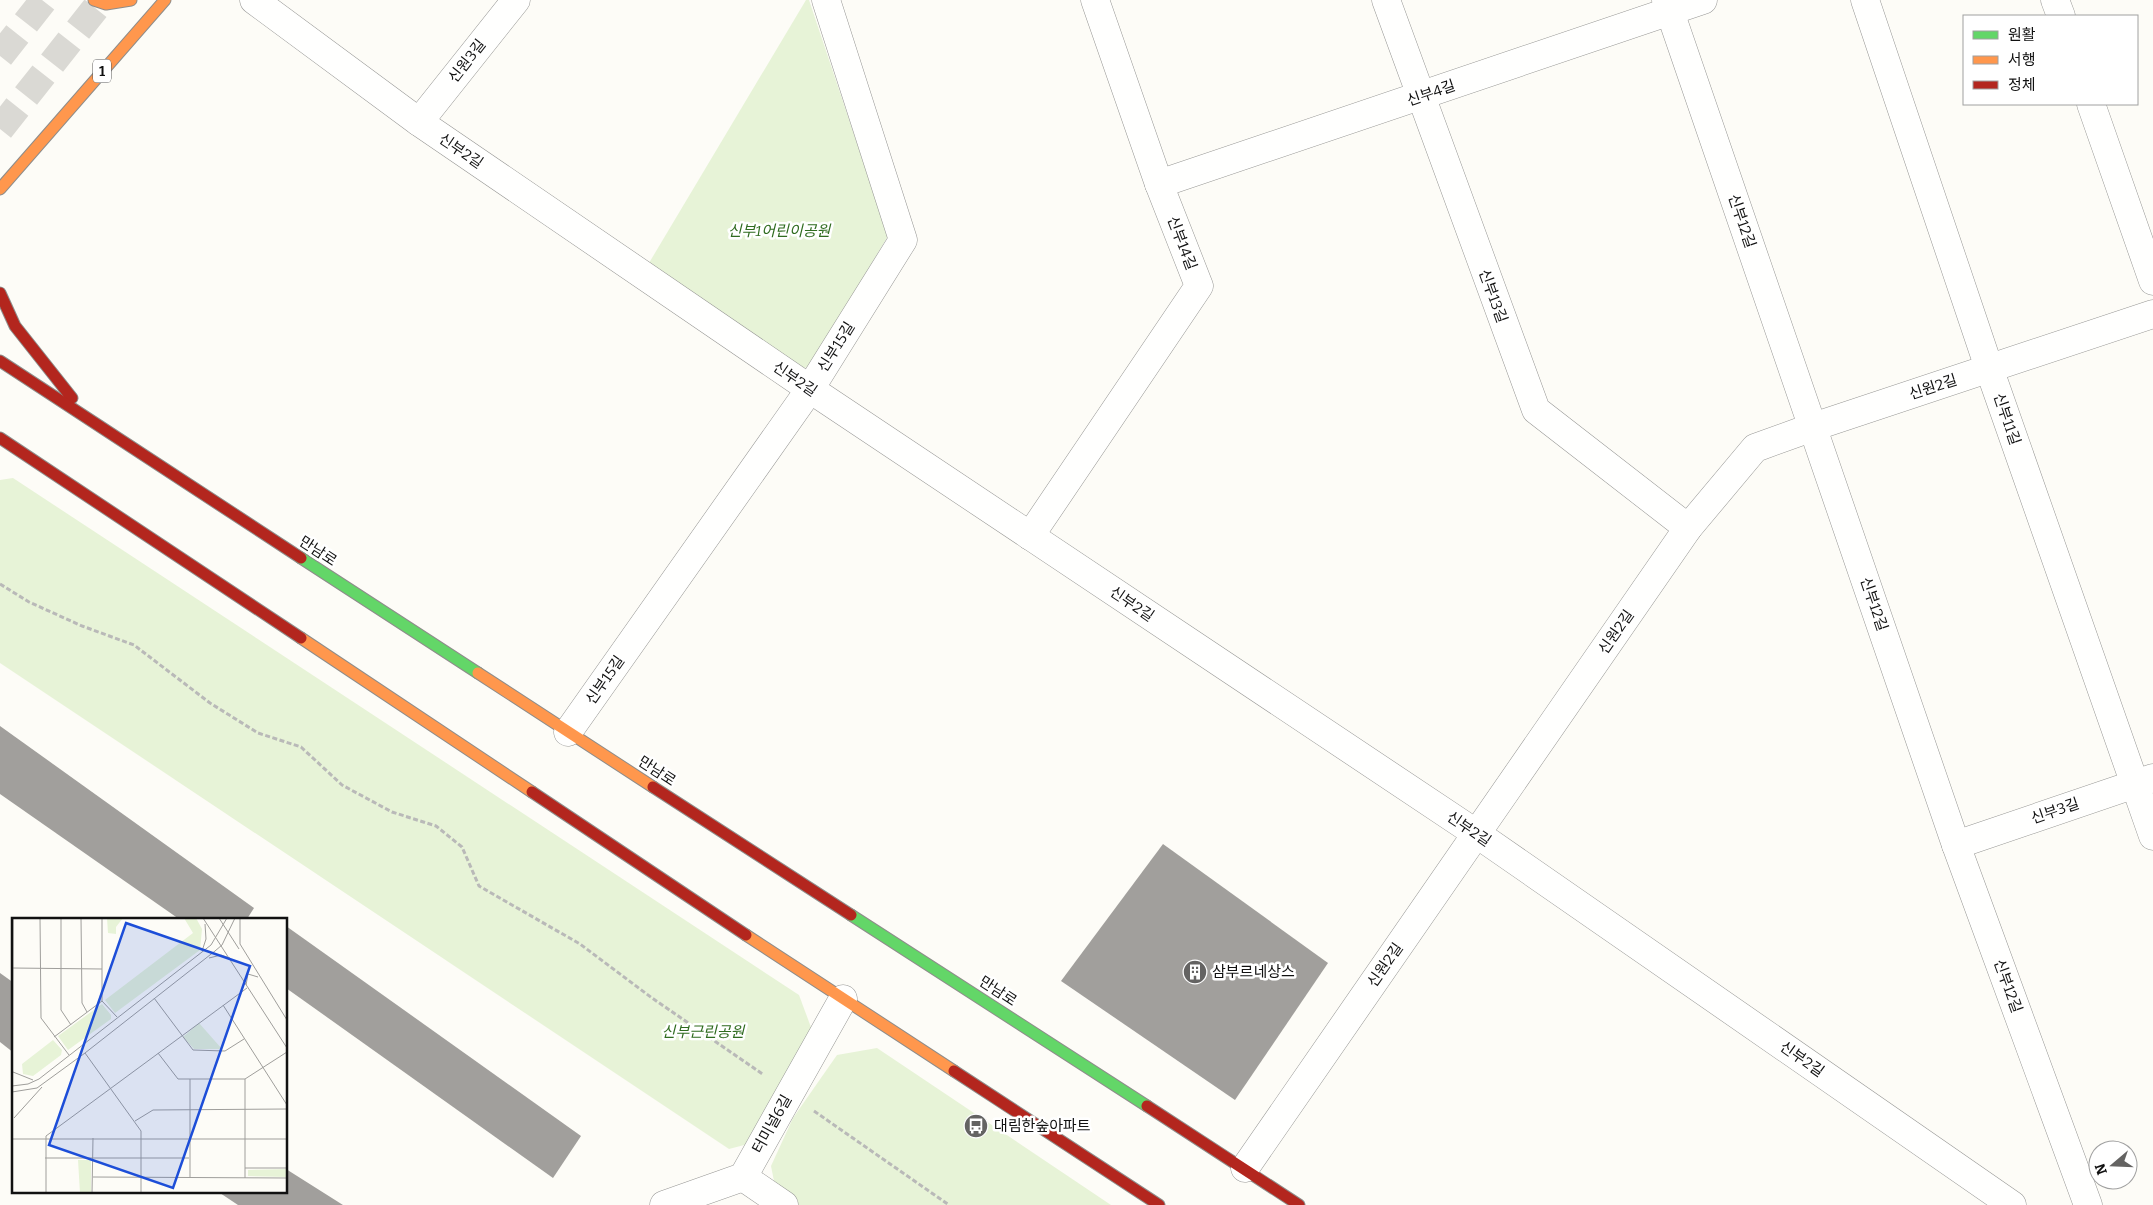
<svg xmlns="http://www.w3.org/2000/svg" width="2153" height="1205" viewBox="0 0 2153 1205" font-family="Bitter,'Noto Sans KR',serif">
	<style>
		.green { fill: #e7f3d7 }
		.building { fill: #a19f9c }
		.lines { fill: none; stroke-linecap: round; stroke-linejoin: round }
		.secondary-tunnel { stroke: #dad9d4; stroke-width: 28; stroke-dasharray: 28 14; stroke-linecap: butt }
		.street-casing { stroke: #979795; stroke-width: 29 }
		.fast-casing { stroke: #8e8d8b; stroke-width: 13 }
		.slow-casing { stroke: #8e8d8b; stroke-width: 13 }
		.jam-casing { stroke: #8e8d8b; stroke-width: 13 }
		.path { stroke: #b9b9b8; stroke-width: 3; stroke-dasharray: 5 2.5; stroke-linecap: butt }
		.street { stroke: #fffffe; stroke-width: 28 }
		.fast { stroke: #63d668; stroke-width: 11 }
		.slow { stroke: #ff974d; stroke-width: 11 }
		.jam { stroke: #b3261e; stroke-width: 11 }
		.labels { text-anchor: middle; stroke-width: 5; stroke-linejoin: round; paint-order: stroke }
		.shield { fill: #fff; stroke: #585858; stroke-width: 1 }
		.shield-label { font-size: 14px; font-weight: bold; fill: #111 }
		.street-label { font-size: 15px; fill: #111; stroke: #fff }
		.park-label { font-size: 15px; font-style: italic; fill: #2f6b1f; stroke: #fff }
		.poi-label { font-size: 15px; fill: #111; stroke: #fff; text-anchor: start }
		.inset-road { fill: none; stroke: #9f9e9b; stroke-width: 1 }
		.view { fill: #1d4ed8; fill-opacity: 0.15; stroke: #1d4ed8; stroke-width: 2.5 }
		.inset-edge { fill: none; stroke: #111; stroke-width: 2.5 }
	</style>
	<rect width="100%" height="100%" fill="#fdfcf7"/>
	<g class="green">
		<path d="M806,0H809L888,236L811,365L798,371L646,268Z"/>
		<path d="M13,478L799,995L812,1030L748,1144L729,1149L0,663V480Z"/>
		<path d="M877,1048L1111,1205H799L776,1191L771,1166L793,1118L837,1055Z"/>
	</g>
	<g class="building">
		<path d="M0,726L254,908L247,919H179L0,794Z"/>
		<path d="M1163,844L1328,963L1235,1100L1061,981Z"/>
		<path d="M286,926L581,1136L553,1178L286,988Z"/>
		<path d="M0,973L14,983V1053L0,1042Z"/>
		<path d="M286,1169L343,1205H238L217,1191H286Z"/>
	</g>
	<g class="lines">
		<g class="secondary-tunnel">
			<path d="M0,56L44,0"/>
			<path d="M0,129L102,0"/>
		</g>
		<g class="street-casing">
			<g id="street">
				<path d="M254,0L419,122L810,389L1477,834L2012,1205"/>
				<path d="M1386,0L1536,410L1688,528"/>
				<path d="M1666,0L1956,845L2088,1205"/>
				<path d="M1865,0L1989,368L2153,836"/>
				<path d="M2055,0L2061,16"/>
				<path d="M2091,104L2153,281"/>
				<path d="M419,122L516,0"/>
				<path d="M1159,184L1703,0"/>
				<path d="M1030,536L1199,286L1159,184L1095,0"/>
				<path d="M568,732L810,389L903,240L826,0"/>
				<path d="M1956,845L2153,778"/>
				<path d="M1245,1168L1688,528L1755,448L1813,427L2153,314"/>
				<path d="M743,1177L784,1205"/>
				<path d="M664,1205L743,1177L843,999"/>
			</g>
		</g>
		<g class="fast-casing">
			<g id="fast">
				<path d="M301,558L478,673"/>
				<path d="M851,915L1147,1106"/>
			</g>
		</g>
		<g class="slow-casing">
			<g id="slow">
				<path d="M94,0L106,4L131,0"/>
				<path d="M0,189L165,0"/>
				<path d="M301,638L532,792"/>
				<path d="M478,673L653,787"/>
				<path d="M746,935L954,1071"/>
			</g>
		</g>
		<g class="jam-casing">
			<g id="jam">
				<path d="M0,293L15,326L72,398"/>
				<path d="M0,361L301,558"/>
				<path d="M0,438L301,638"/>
				<path d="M653,787L851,915"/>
				<path d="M532,792L746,935"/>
				<path d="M954,1071L1159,1205"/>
				<path d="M1147,1106L1299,1205"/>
			</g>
		</g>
		<g class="path">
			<path d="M0,584L29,602L82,626L134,645L210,703L258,733L301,747L342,785L392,812L436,826L462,847L479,886L580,944L652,998L764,1075"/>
			<path d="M814,1111L949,1205"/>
		</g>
		<use href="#street" class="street"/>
		<use href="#fast" class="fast"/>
		<use href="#slow" class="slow"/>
		<use href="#jam" class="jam"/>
	</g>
	<defs>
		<g id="building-disc" transform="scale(1.25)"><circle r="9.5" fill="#646362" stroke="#fff"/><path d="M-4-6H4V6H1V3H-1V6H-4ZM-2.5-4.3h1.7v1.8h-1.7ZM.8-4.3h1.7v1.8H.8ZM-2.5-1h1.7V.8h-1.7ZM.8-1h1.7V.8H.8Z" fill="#fff"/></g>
		<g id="bus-disc" transform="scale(1.25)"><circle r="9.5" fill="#646362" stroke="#fff"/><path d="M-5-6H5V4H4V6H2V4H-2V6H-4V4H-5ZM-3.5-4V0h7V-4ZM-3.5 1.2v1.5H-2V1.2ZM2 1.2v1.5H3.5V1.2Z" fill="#fff"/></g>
	</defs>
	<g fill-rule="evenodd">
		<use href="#building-disc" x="1195" y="972"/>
		<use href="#bus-disc" x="976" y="1126"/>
	</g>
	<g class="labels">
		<rect class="shield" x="93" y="59.5" width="18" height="23" rx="4"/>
		<g class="shield-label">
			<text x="102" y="76">1</text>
		</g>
		<g class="street-label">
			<text transform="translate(467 61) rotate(-52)" y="5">신원3길</text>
			<text transform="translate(1431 93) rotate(-19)" y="5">신부4길</text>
			<text transform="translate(461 151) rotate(34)" y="5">신부2길</text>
			<text transform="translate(1742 221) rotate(71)" y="5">신부12길</text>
			<text transform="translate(1182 243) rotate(69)" y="5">신부14길</text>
			<text transform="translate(1493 296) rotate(70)" y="5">신부13길</text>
			<text transform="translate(836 347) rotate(-58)" y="5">신부15길</text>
			<text transform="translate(795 379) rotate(34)" y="5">신부2길</text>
			<text transform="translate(1933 387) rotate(-18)" y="5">신원2길</text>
			<text transform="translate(2007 419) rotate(71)" y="5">신부11길</text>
			<text transform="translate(318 551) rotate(33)" y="5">만남로</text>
			<text transform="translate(1132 604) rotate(34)" y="5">신부2길</text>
			<text transform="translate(1874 604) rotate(71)" y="5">신부12길</text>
			<text transform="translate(1616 632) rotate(-55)" y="5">신원2길</text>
			<text transform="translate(605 680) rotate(-55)" y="5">신부15길</text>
			<text transform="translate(657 771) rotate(33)" y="5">만남로</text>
			<text transform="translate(2055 811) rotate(-19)" y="5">신부3길</text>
			<text transform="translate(1469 829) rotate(34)" y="5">신부2길</text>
			<text transform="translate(1385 965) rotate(-55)" y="5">신원2길</text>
			<text transform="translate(2008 986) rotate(70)" y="5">신부12길</text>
			<text transform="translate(998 991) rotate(33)" y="5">만남로</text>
			<text transform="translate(1802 1059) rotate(35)" y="5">신부2길</text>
			<text transform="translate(772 1124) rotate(-61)" y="5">터미널6길</text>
		</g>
		<g class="park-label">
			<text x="779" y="236">신부1어린이공원</text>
			<text x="703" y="1037">신부근린공원</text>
		</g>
		<g class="poi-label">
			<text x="1212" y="977">삼부르네상스</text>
			<text x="994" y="1131">대림한숲아파트</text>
		</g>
	</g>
	<g transform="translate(12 918)">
		<rect width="275" height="275" fill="#fdfcf7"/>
		<path d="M95,0H111L104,9V16L96,15ZM172,0H184L190,11L188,32L103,95L93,82L181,15ZM90,86L99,97V101L56,132L46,118ZM187,105L210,131H182L171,119ZM41,122L50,132L49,137L21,158L11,156L10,146ZM66,242H79V275H68ZM275,251V259L236,258V252Z" fill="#e7f3d7"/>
		<path class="inset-road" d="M28,0L29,100L57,137M49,0V92L59,107M69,0L70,85L75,94M90,0V83L105,99M191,0L275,130M207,0L227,31M228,0V26L275,102M190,33L194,21L193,6M197,40L209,37L218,40M0,50L90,51M234,67L236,56L246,59M142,80L181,132L213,133L232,121M211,87L275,187M42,119L90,83M73,135L129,213V275M146,135L166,161H233L275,134M1,154L21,162M0,168L16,166L27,161L199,27L215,0M0,174L25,170L73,135L203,33L210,27L223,0M2,200L30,169M123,203L141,192L275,191M0,221H275M33,240H177M233,250H275M81,259L275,260M178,260V161M233,260V161M0,275L1,0M34,275V218L235,70M80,275L81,220"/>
		<path class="view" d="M114,5L238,48L161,270L37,227Z"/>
		<rect width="275" height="275" class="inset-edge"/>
	</g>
	<rect x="1963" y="15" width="175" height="90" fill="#ffffff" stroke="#a0a0a0"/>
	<rect x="1973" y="31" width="25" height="8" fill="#63d668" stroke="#a0a0a0"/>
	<text x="2008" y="40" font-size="15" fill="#111111">원활</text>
	<rect x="1973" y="56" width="25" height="8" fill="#ff974d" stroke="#a0a0a0"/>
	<text x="2008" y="65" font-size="15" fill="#111111">서행</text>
	<rect x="1973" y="81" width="25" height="8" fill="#b3261e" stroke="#a0a0a0"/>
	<text x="2008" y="90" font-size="15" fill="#111111">정체</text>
	<g transform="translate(2113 1165) rotate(251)"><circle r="24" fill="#ffffff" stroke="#a0a0a0"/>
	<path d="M0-4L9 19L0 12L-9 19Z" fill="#646362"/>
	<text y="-8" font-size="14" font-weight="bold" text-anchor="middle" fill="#111111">N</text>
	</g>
</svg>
